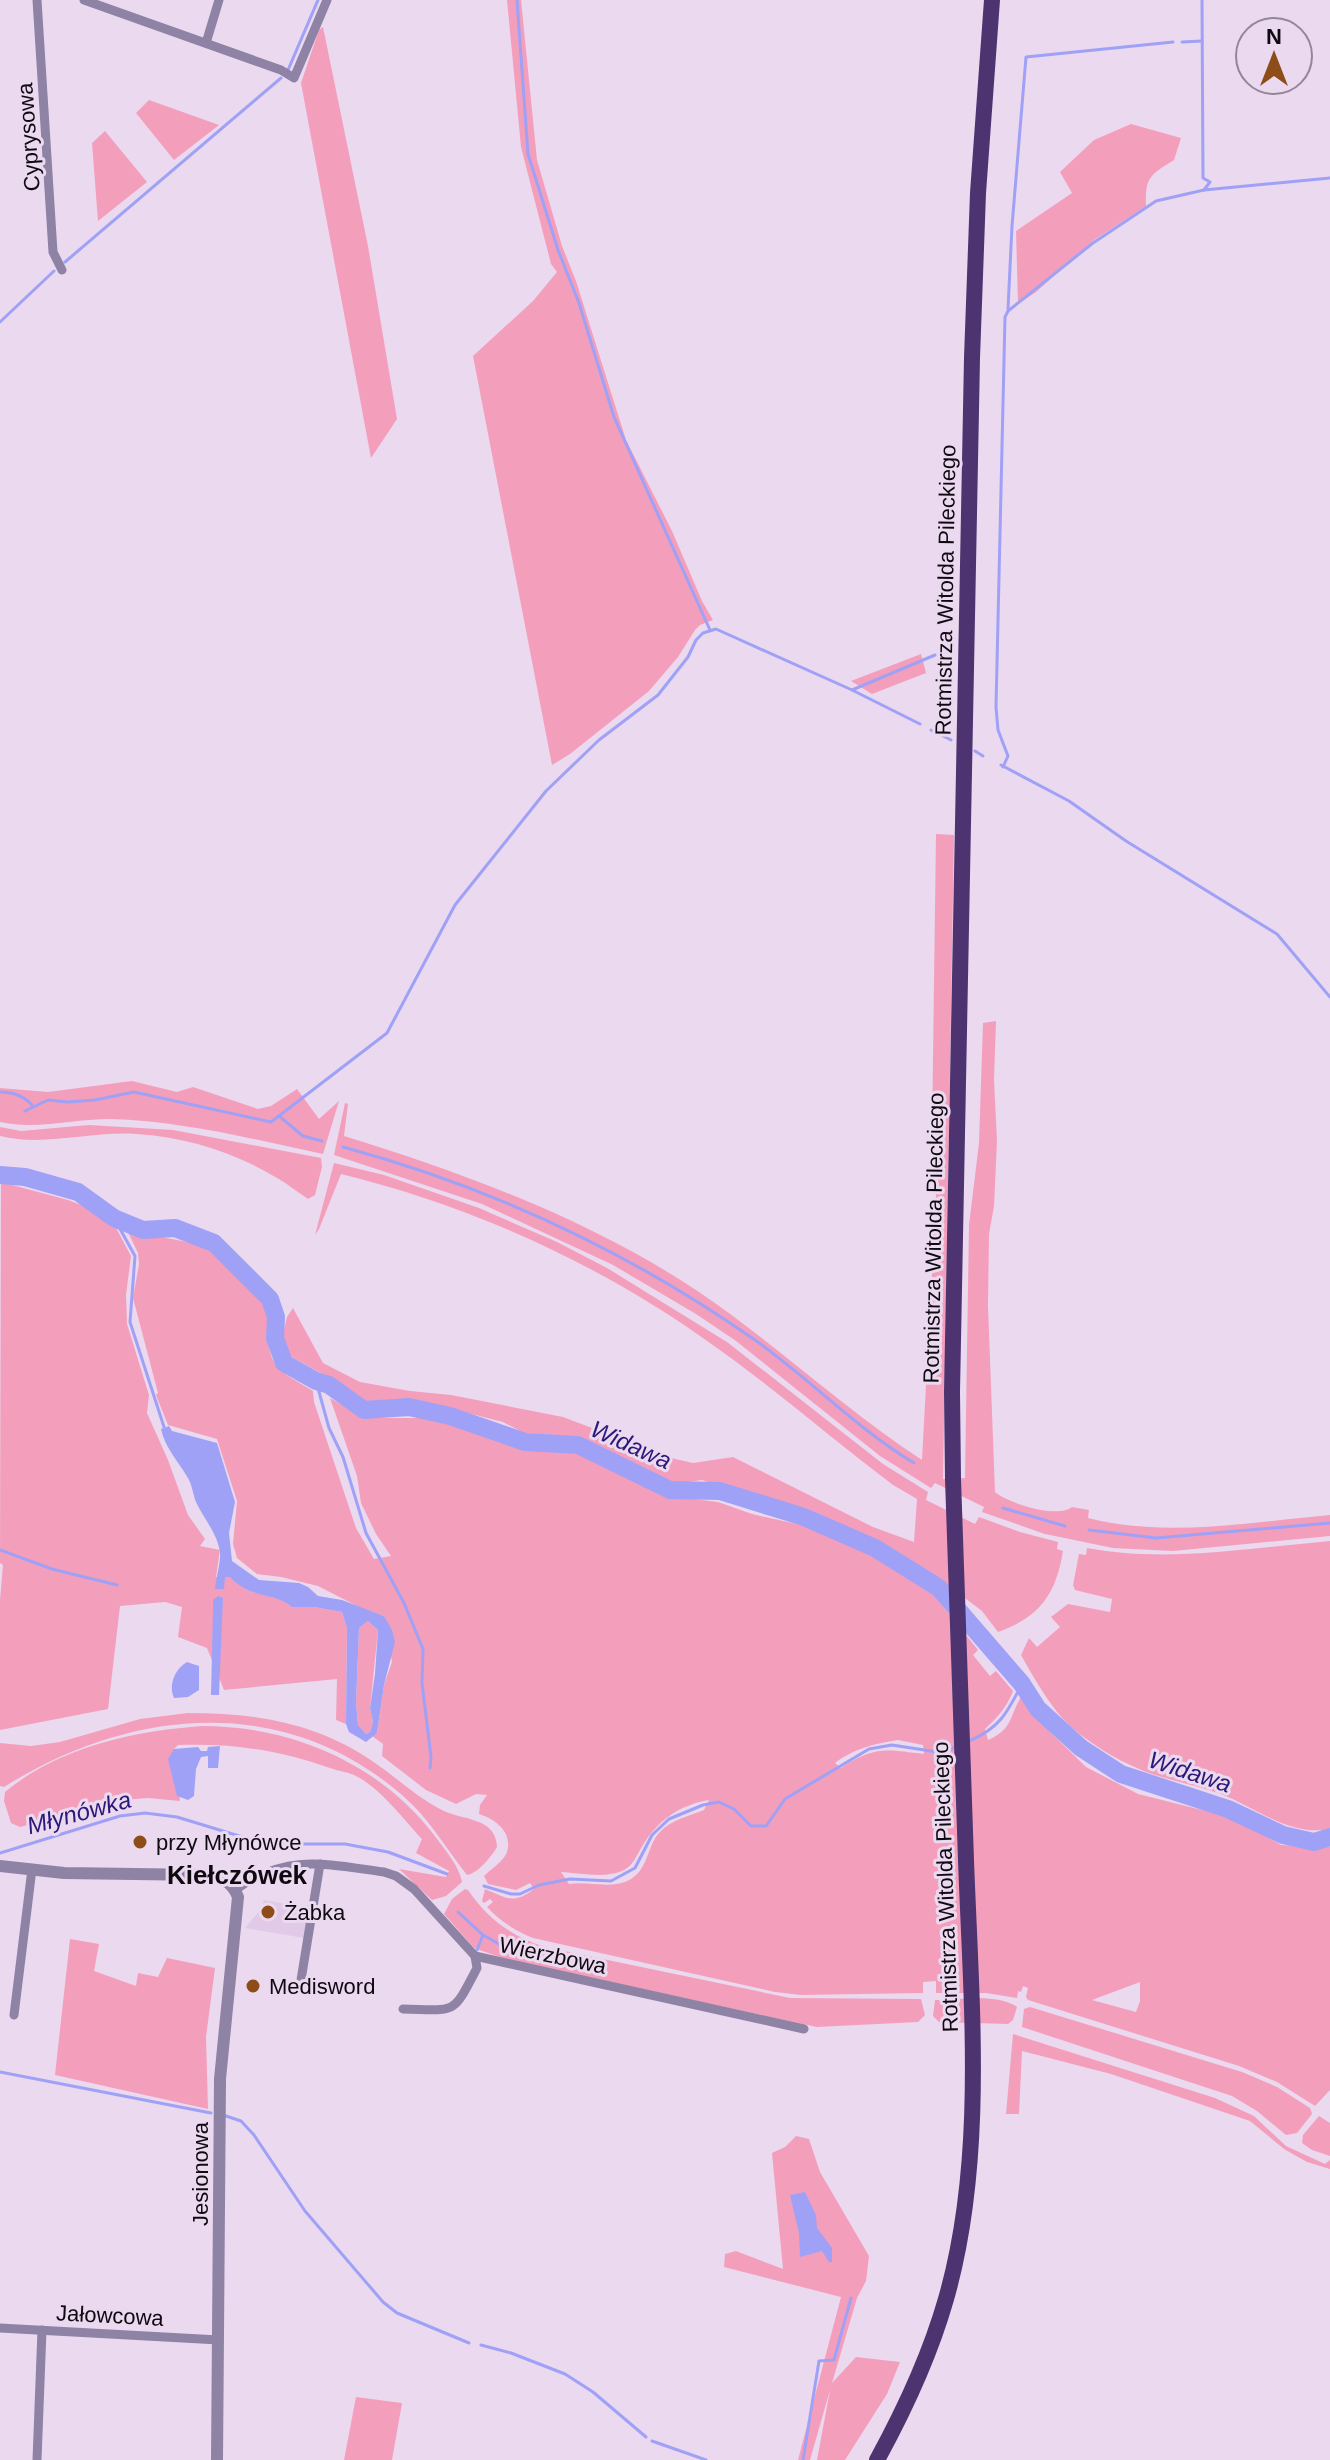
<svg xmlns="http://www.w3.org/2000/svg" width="1330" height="2460" viewBox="0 0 1330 2460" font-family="Arial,sans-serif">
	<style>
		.built { fill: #e1cae7 }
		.green { fill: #f39fbb; fill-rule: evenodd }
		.water { fill: #9fa1f6; fill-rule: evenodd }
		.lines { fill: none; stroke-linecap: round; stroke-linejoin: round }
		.stream { stroke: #9fa1f6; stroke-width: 3 }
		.river { stroke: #9fa1f6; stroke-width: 18 }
		.minor { stroke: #8e82a5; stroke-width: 9 }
		.tertiary { stroke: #8e82a5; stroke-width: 12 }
		.primary { stroke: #4d3370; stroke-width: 16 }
		.poi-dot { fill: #8e4d18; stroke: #ebd9f0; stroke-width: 3 }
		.labels { text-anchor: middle; stroke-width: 6; stroke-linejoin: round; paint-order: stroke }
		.street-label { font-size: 22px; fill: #0f0910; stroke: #ebd9f0 }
		.poi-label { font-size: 22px; fill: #0f0910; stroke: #ebd9f0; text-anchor: start }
		.water-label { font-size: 24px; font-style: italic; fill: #2b1979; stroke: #ebd9f0 }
		.quarter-label { font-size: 26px; font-weight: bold; fill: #0f0910; stroke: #ebd9f0 }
	</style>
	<rect width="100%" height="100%" fill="#ebd9f0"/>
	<path class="built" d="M264,1900L309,1908L304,1938L245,1928L262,1908Z"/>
	<g class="green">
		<path d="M507,0H521L537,160L562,246L576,281L626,440L672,531L702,601L713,620L700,625L695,630L678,657L649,691L570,754L552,765L473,356L533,301L557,272L551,264L521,147Z"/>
		<path d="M323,27L368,246L397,419L371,458L301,83L319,30Z"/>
		<path d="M149,100L219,125L174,160L136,113Z"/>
		<path d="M1131,124L1181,138L1174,160C1150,175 1145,177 1146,206L1094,240L1036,292L1018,304L1016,231L1072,193L1060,172L1094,140Z"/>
		<path d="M105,131L147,182L98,221L92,143Z"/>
		<path d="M921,654L926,673L872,694L851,681Z"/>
		<path d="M936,834L954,835L943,1479L965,1478L969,1225L979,1143L983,1023L996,1021L994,1080L997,1141L994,1206L989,1234L988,1306L995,1492C1008,1503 1057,1519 1072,1507L1089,1510L1088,1518C1167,1538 1250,1522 1330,1515V1536L1173,1551L1113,1548L1045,1534L982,1512L984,1507L935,1483L931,1488L880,1456L736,1341L696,1314L613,1265L482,1204L334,1155L345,1103L348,1104L344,1136C467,1174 591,1220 699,1292C776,1344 844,1409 922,1460L936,1198L932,1132Z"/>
		<path d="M132,1081L177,1092L193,1087L258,1109L271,1106L297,1089L319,1119L339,1101L323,1154C253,1139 182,1121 110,1119C73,1119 37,1130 0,1122V1088L48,1092Z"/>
		<path d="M89,1125L173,1130L321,1158L322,1167L315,1195L308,1199C297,1192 288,1184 277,1178C234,1152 186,1137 136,1134C91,1131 44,1147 0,1136V1127L21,1131Z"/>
		<path d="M334,1163L384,1175L479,1208L557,1242L607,1268L727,1342L883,1464L928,1492L926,1500L975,1524L979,1517L1020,1532L1058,1542L1057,1549L1063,1551C1056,1594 1040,1617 998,1632L982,1611L937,1577L885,1544L808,1509L770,1503L702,1480L675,1484L581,1437L524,1433L503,1422L416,1400L367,1404L355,1399L344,1386L290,1356L282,1337L287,1317L293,1308L323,1363L360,1382L410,1391L451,1395L563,1417L671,1458L693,1463L733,1457L873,1527L914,1542L917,1499L893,1485C828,1436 767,1382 700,1336C593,1261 468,1205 341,1174L319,1229L315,1235Z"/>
		<path d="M1,1182L68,1200L89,1208L115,1226L131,1256L126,1295L127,1324L149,1395L147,1413L168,1460L188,1515L205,1539L200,1546L220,1550L216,1577H231C251,1600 273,1591 292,1607H314L342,1612L347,1628L346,1724L336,1720L337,1679L224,1690L207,1648L178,1637L182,1607L165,1602L120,1606L108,1709L0,1730V1600L3,1565L0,1563Z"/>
		<path d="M126,1228C158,1242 197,1235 225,1261C235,1270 267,1301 270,1313C272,1320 268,1330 268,1338C270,1372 287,1374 313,1391L314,1402L356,1528L374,1559L391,1556L376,1534L361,1503L357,1476L330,1398L365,1418H427L460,1426L527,1451L566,1449L583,1454L668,1496L718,1502L752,1514L806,1526L834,1536L875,1558L934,1595L978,1650L973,1655L990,1676L996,1671L1013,1691C1007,1707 997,1718 985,1729L988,1740C1013,1729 1009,1717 1021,1697L1050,1732L1086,1767L1138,1794L1234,1818L1281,1845L1330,1847V2090L1315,2106L1277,2082L1239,2066L1028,2000L1026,1997L1028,1988L1023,1986L1021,1992L1018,1991L1017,1998L986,1993H936V1981L923,1982V1993L801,1995L775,1992L533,1938C515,1931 500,1921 487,1907L493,1902L490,1899L484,1903L482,1901L485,1889C507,1898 513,1905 534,1889L530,1883L516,1890L488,1884L484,1876C491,1869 504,1861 507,1852C513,1832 495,1819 479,1814L480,1805L487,1795L476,1794L456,1804L426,1790L382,1756L383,1744L372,1736L377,1733L384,1685L392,1662L384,1616L361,1608L318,1586L281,1577L257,1574L237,1558L233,1544L237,1501L217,1439L168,1425L156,1395L158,1393L133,1298L139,1264L138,1253ZM898,1740L923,1745L924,1754C887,1750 876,1745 841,1768L835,1763C855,1748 874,1744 898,1740ZM709,1800L704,1810C689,1816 671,1820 660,1832C647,1845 649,1868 631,1879C613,1890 589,1881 569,1884L561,1872C579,1873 607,1879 624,1870C634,1865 637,1854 643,1845C658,1820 680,1805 709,1800ZM1140,1982V2001L1136,2012L1092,2000Z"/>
		<path d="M1330,1541V1829C1291,1837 1256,1808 1221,1794C1199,1786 1177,1782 1155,1775C1125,1765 1094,1747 1070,1726C1050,1707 1034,1678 1021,1655L1029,1638L1037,1647L1060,1627L1051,1617L1068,1604L1110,1612L1112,1599L1075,1590L1073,1585L1079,1554L1086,1555L1087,1548C1167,1563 1249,1548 1330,1541Z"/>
		<path d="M368,1621L378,1630L370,1708L373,1722L370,1732L366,1734L358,1725L356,1702L359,1628Z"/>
		<path d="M188,1713C256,1713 318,1723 375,1763C397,1778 417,1797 440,1809C461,1821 496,1816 497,1847C491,1857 478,1873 467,1875C445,1847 429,1818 402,1795C283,1692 130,1708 4,1787L0,1786V1743L31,1746L60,1742L140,1719Z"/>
		<path d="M202,1726C291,1726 379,1763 434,1835C444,1849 459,1865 462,1882L446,1896L432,1900L399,1869L446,1877L449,1871L416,1853L422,1839C402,1818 381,1788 354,1775C347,1772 338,1771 330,1768C277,1750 234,1743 178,1745L174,1749L180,1801L148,1798L123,1800L20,1827L11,1823L4,1801L5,1792C59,1747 134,1731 202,1726Z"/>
		<path d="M465,1889L468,1890C488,1919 511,1936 545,1947L790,1998L921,1999L925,2015L918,2022L817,2027L511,1961L474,1948L444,1914L452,1899Z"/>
		<path d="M70,1939L99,1944L94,1971L136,1986L138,1973L158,1977L167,1958L215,1968L206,2037L208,2109L55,2075Z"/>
		<path d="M935,2000C959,2000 998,1993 1017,2007L1013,2020L1008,2024L939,2022L933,2016Z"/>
		<path d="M1030,2007L1242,2072L1277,2087L1310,2108L1312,2114L1297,2133L1286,2135L1257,2111L1232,2096L1022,2027L1024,2009Z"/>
		<path d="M1013,2034L1215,2098L1254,2116L1286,2146L1325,2164L1330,2160V2169L1307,2162L1284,2149L1250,2121L1111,2074L1022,2051L1019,2114H1006Z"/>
		<path d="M1319,2116L1330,2123V2156L1312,2150L1302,2143L1303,2135Z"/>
		<path d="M796,2136L809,2139L820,2172L869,2256L866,2281L857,2298L832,2383L856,2357L900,2362L887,2394L845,2460H817L830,2390L810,2460H798L841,2297L724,2267L725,2254L736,2251L783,2269L772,2153L785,2147Z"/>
		<path d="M356,2397L402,2403L392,2460H344Z"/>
	</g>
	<g class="water">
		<path d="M169,1426L172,1431L217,1443L235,1502L229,1533L232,1561L259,1580L299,1583L308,1587L318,1596L342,1600L384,1616L392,1630L395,1642L384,1685L377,1733L366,1742L349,1732L346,1724L347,1628L342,1612L314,1607H292C273,1591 251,1600 230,1577H225L224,1589H215C216,1577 221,1562 220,1552C217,1533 204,1519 196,1502C193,1494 192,1485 188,1478C178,1461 165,1448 161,1429ZM368,1621L378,1630L375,1674L370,1708L373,1722L370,1732L366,1734L358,1725L356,1702L359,1628Z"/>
		<path d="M218,1596L223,1598L219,1695H211L213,1608V1600Z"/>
		<path d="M187,1662L199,1666V1690L188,1697L174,1698C168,1685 175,1669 187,1662Z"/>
		<path d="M220,1746L218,1768H208V1756L201,1757L196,1769L194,1796L188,1800L177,1796L168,1759L174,1749L198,1747L201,1751H207L208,1747Z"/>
		<path d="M805,2192L816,2215L817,2228L832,2248V2262H829L822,2251L800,2257L799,2233L790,2195Z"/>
	</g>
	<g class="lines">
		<g class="stream">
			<path d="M517,0L528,154L558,250L579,303L614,417L710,630"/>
			<path d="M1202,0L1203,178L1210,182L1204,190"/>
			<path d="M1182,42L1202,41"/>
			<path d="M288,70L318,0"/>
			<path d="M65,262L281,78"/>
			<path d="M1008,309L1012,226L1026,57L1173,42"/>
			<path d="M0,322L54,271"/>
			<path d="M852,690L935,655"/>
			<path d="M931,730L951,740"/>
			<path d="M975,751L983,756"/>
			<path d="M1001,765L1069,801L1126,841L1277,934L1330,997"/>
			<path d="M1003,767L1008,756L998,730L996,707L1005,317L1008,311L1093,243L1156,201L1204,190L1330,178"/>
			<path d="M0,1092C13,1092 23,1095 32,1105"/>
			<path d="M25,1111L48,1100L67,1102L95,1100L134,1092L271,1122L387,1033L455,905L546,791L599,740L658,695L688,657L696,640L703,633L716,629L852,690L920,724"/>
			<path d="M279,1116L303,1136L322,1141"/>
			<path d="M343,1147C491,1187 629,1252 755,1340C809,1378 856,1428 914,1463"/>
			<path d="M114,1218L135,1256L130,1322L164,1427"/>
			<path d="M316,1381L329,1428L343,1457L366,1533L404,1603L423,1649L422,1683L431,1757L430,1768"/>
			<path d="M1003,1508L1065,1526"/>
			<path d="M1089,1530L1156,1538L1330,1523"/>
			<path d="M0,1550L52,1569L117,1585"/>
			<path d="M969,1741C1000,1728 1007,1713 1022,1684"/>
			<path d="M0,1853L120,1816L145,1813L177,1817L249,1839L294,1844H345L388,1852L447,1874"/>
			<path d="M484,1886L511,1894H520L539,1885L570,1879L611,1881L635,1868L652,1835L669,1819L703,1805L719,1802L734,1809L751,1826H766L785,1799L869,1749L892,1745L944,1753L955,1747"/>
			<path d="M458,1912L483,1935"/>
			<path d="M477,1950L483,1935L508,1949L535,1956"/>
			<path d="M0,2072L211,2113"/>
			<path d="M226,2116L241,2121L254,2135L305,2211L383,2302L397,2313L469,2343"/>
			<path d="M481,2345L511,2353L565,2374L593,2392L646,2437"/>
			<path d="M652,2441L706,2460"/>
			<path d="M803,2460L819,2361L834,2360L851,2298"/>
		</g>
		<path class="river" d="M0,1175L25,1177L78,1192L114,1218L143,1230L175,1228L214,1243L270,1299L276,1317L275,1338L284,1363L316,1381L329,1385L364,1410L409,1407L450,1416L525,1442L578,1445L670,1490L720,1491L804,1517L875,1548L939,1588L1022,1684L1038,1709L1081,1748L1121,1774L1228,1809L1283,1835L1314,1842L1330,1837"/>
		<g class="minor">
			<path d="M37,0L53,252L62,270"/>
			<path d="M84,0L281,70L294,78L327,0"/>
			<path d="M206,43L219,0"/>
			<path d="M235,1890C287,1853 325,1864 384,1872L396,1876L414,1889L475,1956L804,2029"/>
			<path d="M301,1980L320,1864"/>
			<path d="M403,2009C457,2010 452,2016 477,1968L475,1956"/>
			<path d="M14,2015L32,1869"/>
			<path d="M0,2328L219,2340"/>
			<path d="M37,2460L42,2330"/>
		</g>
		<path class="tertiary" d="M0,1866L64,1873L204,1875C221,1877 232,1881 238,1897L220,2079L217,2460"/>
		<path class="primary" d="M877,2460C905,2409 930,2355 946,2299C986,2160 971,2002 966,1860C961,1733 957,1606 953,1479L952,1392L972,358L978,193L992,0"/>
	</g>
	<g class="poi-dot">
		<circle cx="140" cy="1842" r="8"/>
		<circle cx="268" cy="1912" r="8"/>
		<circle cx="253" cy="1986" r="8"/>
	</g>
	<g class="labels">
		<g class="street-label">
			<text transform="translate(28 137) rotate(-94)" y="8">Cyprysowa</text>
			<text transform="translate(945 590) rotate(-89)" y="8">Rotmistrza Witolda Pileckiego</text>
			<text transform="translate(933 1238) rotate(-89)" y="8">Rotmistrza Witolda Pileckiego</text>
			<text transform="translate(945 1887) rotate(-92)" y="8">Rotmistrza Witolda Pileckiego</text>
			<text transform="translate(553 1955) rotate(12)" y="8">Wierzbowa</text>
			<text transform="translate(200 2174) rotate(-90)" y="8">Jesionowa</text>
			<text transform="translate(110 2315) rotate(3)" y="8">Jałowcowa</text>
		</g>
		<g class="poi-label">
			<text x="156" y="1850">przy Młynówce</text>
			<text x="284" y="1920">Żabka</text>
			<text x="269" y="1994">Medisword</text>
		</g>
		<g class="water-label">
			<text transform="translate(631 1445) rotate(24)" y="8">Widawa</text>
			<text transform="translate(1190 1772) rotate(18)" y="8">Widawa</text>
			<text transform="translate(79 1813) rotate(-15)" y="8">Młynówka</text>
		</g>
		<g class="quarter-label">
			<text x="237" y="1884">Kiełczówek</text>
		</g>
	</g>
	<g transform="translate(1274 56)"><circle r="38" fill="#ebd9f0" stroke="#938696" stroke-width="2"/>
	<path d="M0-6L14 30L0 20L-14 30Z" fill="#8e4d18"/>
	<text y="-12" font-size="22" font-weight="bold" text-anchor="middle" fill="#0f0910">N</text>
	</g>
</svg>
